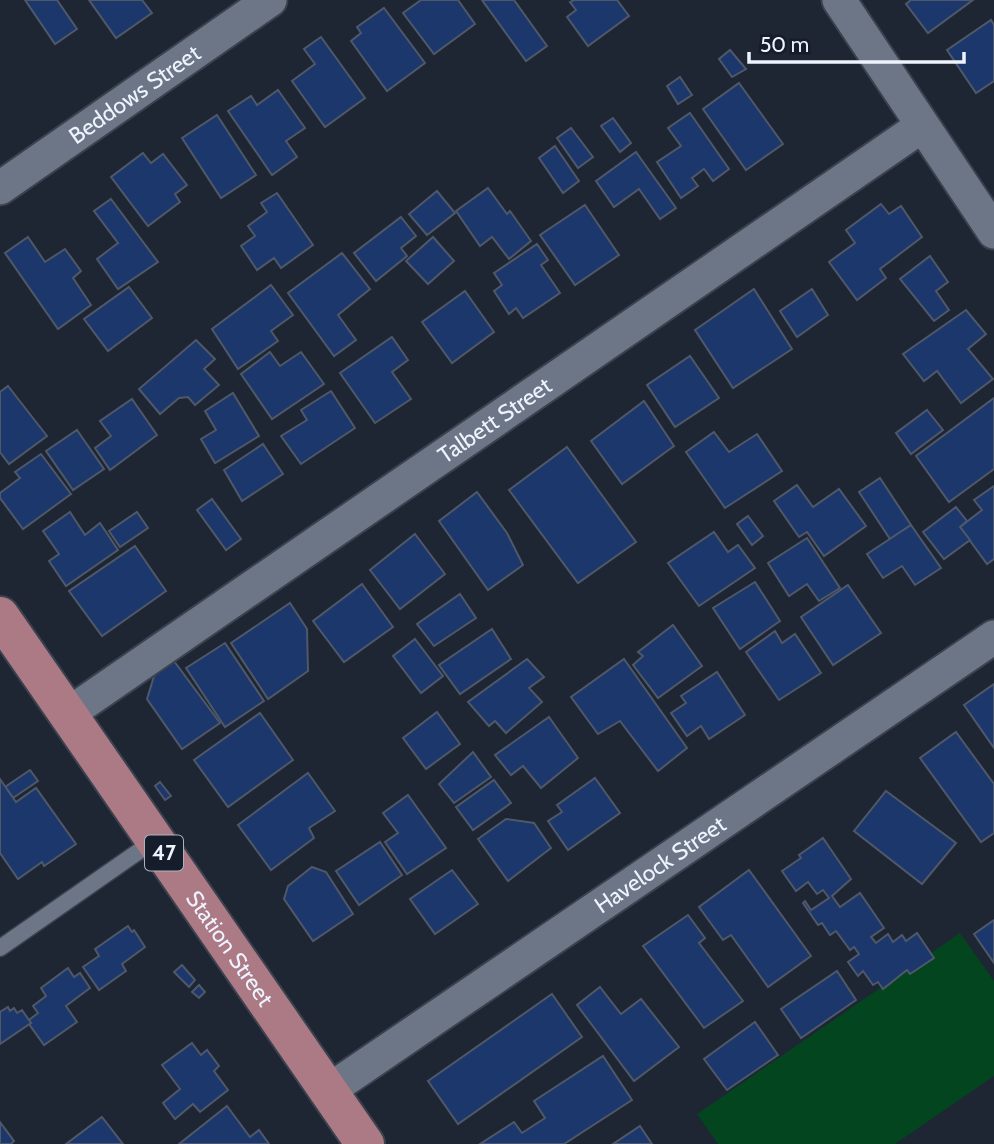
<svg xmlns="http://www.w3.org/2000/svg" width="994" height="1144" viewBox="0 0 994 1144" font-family="Cabin,sans-serif">
	<style>
		.green { fill: #03451f }
		.building { fill: #1c376b; stroke: #4f5868; stroke-width: 2 }
		.lines { fill: none; stroke-linecap: round; stroke-linejoin: round }
		.service-casing { stroke: #3b414d; stroke-width: 19 }
		.minor-casing { stroke: #3b414d; stroke-width: 37 }
		.primary-casing { stroke: #3b414d; stroke-width: 42 }
		.service { stroke: #6c7687; stroke-width: 16 }
		.minor { stroke: #6c7687; stroke-width: 33 }
		.primary { stroke: #ac7a85; stroke-width: 38 }
		.labels { text-anchor: middle; stroke-width: 7; stroke-linejoin: round; paint-order: stroke }
		.shield { fill: #151c2a; stroke: #adb3be; stroke-width: 2 }
		.shield-label { font-size: 21px; font-weight: bold; fill: #eef4fe }
		.street-label { font-size: 23px; fill: #eef4fe; stroke: #151c2a }
	</style>
	<rect width="100%" height="100%" fill="#1e2634"/>
	<path class="green" d="M960,933L994,981V1076L895,1144H718L697,1114Z"/>
	<g class="building">
		<path d="M25,0H57L77,29L55,44Z"/>
		<path d="M89,0H142L152,13L116,38Z"/>
		<path d="M421,0H458L475,24L434,54L403,13Z"/>
		<path d="M482,0H514L547,46L526,61Z"/>
		<path d="M574,0H617L629,16L588,46L567,17L576,10L570,2Z"/>
		<path d="M911,0H973L928,33L906,4Z"/>
		<path d="M384,8L425,63L387,91L351,41L361,33L357,27Z"/>
		<path d="M991,20L994,25V81L976,93L947,50Z"/>
		<path d="M321,37L365,98L325,127L292,81L315,64L304,49Z"/>
		<path d="M730,50L746,69L732,77L719,59Z"/>
		<path d="M680,77L692,95L678,104L667,86Z"/>
		<path d="M739,83L783,144L746,170L703,109Z"/>
		<path d="M278,90L305,128L286,141L297,157L272,175L228,111L251,96L257,105Z"/>
		<path d="M690,113L729,169L713,181L704,169L692,178L698,186L681,198L657,162L681,146L668,128Z"/>
		<path d="M217,115L256,175L221,198L182,138Z"/>
		<path d="M613,118L631,143L620,152L601,126Z"/>
		<path d="M571,128L593,157L578,168L557,138Z"/>
		<path d="M555,146L579,181L563,193L539,158Z"/>
		<path d="M636,152L676,208L660,219L639,189L614,207L596,181Z"/>
		<path d="M143,153L151,163L163,154L187,185L175,194L180,202L148,226L111,177Z"/>
		<path d="M488,188L507,214L510,211L531,241L509,259L492,237L480,246L456,211Z"/>
		<path d="M437,191L455,213L427,235L409,214Z"/>
		<path d="M277,193L313,245L281,268L274,258L257,270L241,246L255,236L248,226L267,212L261,203Z"/>
		<path d="M111,199L158,262L118,289L97,259L118,243L94,211Z"/>
		<path d="M881,204L889,214L901,206L922,237L880,269L886,278L857,300L829,262L855,243L846,230Z"/>
		<path d="M585,205L619,255L575,285L540,235Z"/>
		<path d="M401,217L416,236L401,248L407,256L376,281L354,253Z"/>
		<path d="M28,237L45,262L65,249L81,271L73,278L91,305L58,329L5,253Z"/>
		<path d="M433,237L454,261L428,284L406,261Z"/>
		<path d="M537,244L548,260L541,265L560,293L523,318L516,308L509,314L494,291L502,285L494,273Z"/>
		<path d="M342,253L370,289L338,315L356,340L334,356L288,293Z"/>
		<path d="M930,256L948,282L936,291L949,310L934,321L900,279Z"/>
		<path d="M271,285L293,315L271,331L278,341L238,369L212,329Z"/>
		<path d="M129,287L152,318L108,351L84,319Z"/>
		<path d="M754,289L792,349L733,388L695,330Z"/>
		<path d="M812,289L828,315L797,337L780,311Z"/>
		<path d="M465,291L494,332L452,363L422,322Z"/>
		<path d="M966,310L986,334L968,349L993,379L961,403L937,371L924,381L903,354Z"/>
		<path d="M392,337L408,360L392,372L411,399L375,423L340,373Z"/>
		<path d="M196,340L215,359L204,369L219,385L195,405L188,397L179,398L160,414L139,389Z"/>
		<path d="M270,352L280,366L301,352L324,384L272,419L241,374Z"/>
		<path d="M690,356L719,398L675,427L647,385Z"/>
		<path d="M8,386L47,436L9,464L0,452V392Z"/>
		<path d="M331,391L355,428L301,464L281,436L307,420L301,410Z"/>
		<path d="M233,393L259,436L215,463L201,439L216,430L205,411Z"/>
		<path d="M994,398V469L949,502L916,456Z"/>
		<path d="M132,399L157,435L110,470L95,448L111,436L100,421Z"/>
		<path d="M644,401L674,446L622,484L591,441Z"/>
		<path d="M927,410L943,430L911,454L896,433Z"/>
		<path d="M77,430L104,469L73,490L46,451Z"/>
		<path d="M714,432L729,452L757,434L782,471L725,508L686,452Z"/>
		<path d="M263,444L283,474L242,501L224,470Z"/>
		<path d="M567,447L636,542L578,583L509,490Z"/>
		<path d="M41,454L71,494L23,529L0,498V493L20,478L15,472Z"/>
		<path d="M880,478L911,525L890,539L859,492Z"/>
		<path d="M797,485L813,507L839,489L866,526L824,556L807,532L799,537L774,501Z"/>
		<path d="M994,486V559L987,564L960,527L982,510L974,500Z"/>
		<path d="M477,492L507,533L523,565L488,590L439,521Z"/>
		<path d="M212,499L241,539L226,550L197,510Z"/>
		<path d="M956,507L967,521L960,527L970,540L944,559L923,532Z"/>
		<path d="M70,512L85,535L100,523L118,550L66,586L49,561L59,554L43,531Z"/>
		<path d="M137,512L148,528L120,547L109,531Z"/>
		<path d="M748,516L763,536L752,545L737,524Z"/>
		<path d="M911,525L941,568L915,585L902,566L883,578L867,554Z"/>
		<path d="M714,532L728,552L738,545L755,568L699,606L668,563Z"/>
		<path d="M415,534L445,574L400,609L370,570Z"/>
		<path d="M807,538L840,588L819,601L807,584L789,596L768,563Z"/>
		<path d="M135,546L166,591L102,636L69,591Z"/>
		<path d="M755,582L780,621L740,649L713,608Z"/>
		<path d="M362,584L393,627L344,662L313,621Z"/>
		<path d="M848,585L881,633L833,665L801,617Z"/>
		<path d="M460,594L476,618L434,646L417,624Z"/>
		<path d="M290,603L307,629L308,671L268,699L231,643Z"/>
		<path d="M673,625L702,666L658,698L633,665L643,656L638,652Z"/>
		<path d="M492,629L511,659L460,694L439,665Z"/>
		<path d="M775,631L782,643L795,634L821,673L779,700L746,652Z"/>
		<path d="M415,639L443,676L421,693L393,656Z"/>
		<path d="M225,643L264,701L225,727L186,668Z"/>
		<path d="M527,659L544,677L529,688L542,702L506,733L495,721L489,726L468,702Z"/>
		<path d="M624,659L687,748L658,771L620,721L598,734L571,697Z"/>
		<path d="M174,661L220,723L182,749L147,699L155,673Z"/>
		<path d="M717,672L745,715L709,739L701,726L687,736L671,713L686,703L681,696Z"/>
		<path d="M994,684V748L964,705Z"/>
		<path d="M437,712L460,744L426,769L403,738Z"/>
		<path d="M260,713L293,760L228,807L194,760Z"/>
		<path d="M549,717L578,758L541,788L523,766L511,775L495,755Z"/>
		<path d="M956,732L994,784V833L981,842L920,758Z"/>
		<path d="M473,752L491,777L454,803L439,784Z"/>
		<path d="M30,770L38,781L13,798L5,787Z"/>
		<path d="M308,773L335,811L309,828L314,838L271,870L238,825Z"/>
		<path d="M595,778L620,813L568,850L548,821L562,812L557,805Z"/>
		<path d="M0,779L16,802L36,788L76,844L44,866L42,862L18,879L0,853Z"/>
		<path d="M494,780L511,803L473,830L456,807Z"/>
		<path d="M160,782L171,796L165,800L155,786Z"/>
		<path d="M886,791L956,843L922,884L854,831Z"/>
		<path d="M408,795L446,848L407,874L385,842L398,833L383,813Z"/>
		<path d="M506,819L534,823L551,848L508,881L478,839Z"/>
		<path d="M823,838L851,879L832,896L840,907L860,893L884,928L871,937L876,943L888,934L893,942L902,935L906,941L917,933L934,958L910,974L907,970L883,989L878,982L873,985L863,971L858,976L848,962L859,954L854,947L850,950L836,931L830,935L822,923L818,925L803,903L805,901L811,910L829,898L823,890L817,894L808,882L796,891L782,871L801,858L799,855Z"/>
		<path d="M380,842L402,875L359,905L336,871Z"/>
		<path d="M312,867L326,872L353,914L313,941L284,899L288,886Z"/>
		<path d="M452,870L478,904L435,934L410,899Z"/>
		<path d="M749,870L811,956L768,987L731,935L723,940L699,907Z"/>
		<path d="M688,915L705,938L699,943L743,1001L704,1028L643,946Z"/>
		<path d="M994,920V963L974,934Z"/>
		<path d="M128,926L132,932L134,930L145,947L122,964L126,971L99,990L83,967L99,956L95,949Z"/>
		<path d="M182,965L195,980L189,987L174,972Z"/>
		<path d="M68,968L74,977L80,973L90,988L66,1006L77,1022L44,1045L29,1024L31,1023L29,1020L38,1013L33,1006L46,996L41,988Z"/>
		<path d="M837,971L856,1000L801,1038L781,1009Z"/>
		<path d="M199,985L205,992L199,998L192,992Z"/>
		<path d="M600,987L621,1014L641,999L679,1047L634,1081L577,1005Z"/>
		<path d="M552,994L582,1037L458,1124L428,1081Z"/>
		<path d="M8,1007L10,1011L14,1008L17,1013L22,1010L31,1023L0,1044V1012Z"/>
		<path d="M755,1022L778,1055L727,1090L704,1059Z"/>
		<path d="M192,1043L201,1055L207,1050L219,1066L214,1071L228,1090L200,1112L193,1104L175,1119L163,1103L180,1089L162,1065Z"/>
		<path d="M603,1056L632,1100L564,1144H480L514,1122L522,1133L545,1118L534,1101Z"/>
		<path d="M227,1106L250,1137L259,1130L269,1144H179Z"/>
		<path d="M102,1117L123,1144H66Z"/>
		<path d="M0,1122L14,1141L11,1144H0Z"/>
		<path d="M640,1126L652,1144H613Z"/>
	</g>
	<g class="lines">
		<g class="service-casing">
			<path id="service" d="M0,948L155,840"/>
		</g>
		<g class="minor-casing">
			<g id="minor">
				<path d="M839,0L994,232"/>
				<path id="s1" d="M0,188L270,0"/>
				<path id="s2" d="M68,714L922,126"/>
				<path id="s3" d="M328,1091L994,637"/>
			</g>
		</g>
		<g class="primary-casing">
			<g id="primary">
				<path id="s4" d="M0,616L365,1144"/>
			</g>
		</g>
		<use href="#service" class="service"/>
		<use href="#minor" class="minor"/>
		<use href="#primary" class="primary"/>
	</g>
	<g class="labels">
		<rect class="shield" x="145" y="835.5" width="38" height="35" rx="5"/>
		<g class="shield-label">
			<text x="164" y="860">47</text>
		</g>
		<g class="street-label">
			<text dy="8" stroke="none"><textPath href="#s1" startOffset="164">Beddows Street</textPath></text>
			<text dy="8" stroke="none"><textPath href="#s2" startOffset="518">Talbett Street</textPath></text>
			<text dy="8" stroke="none"><textPath href="#s3" startOffset="402">Havelock Street</textPath></text>
			<text dy="8" stroke="none"><textPath href="#s4" startOffset="404">Station Street</textPath></text>
		</g>
	</g>
	<path d="M749 52v10h215v-10" fill="none" stroke="#eef4fe" stroke-width="3.5"/>
	<text x="760" y="52" font-size="21" fill="#eef4fe" stroke="#151c2a" stroke-width="5" paint-order="stroke">50 m</text>
</svg>
